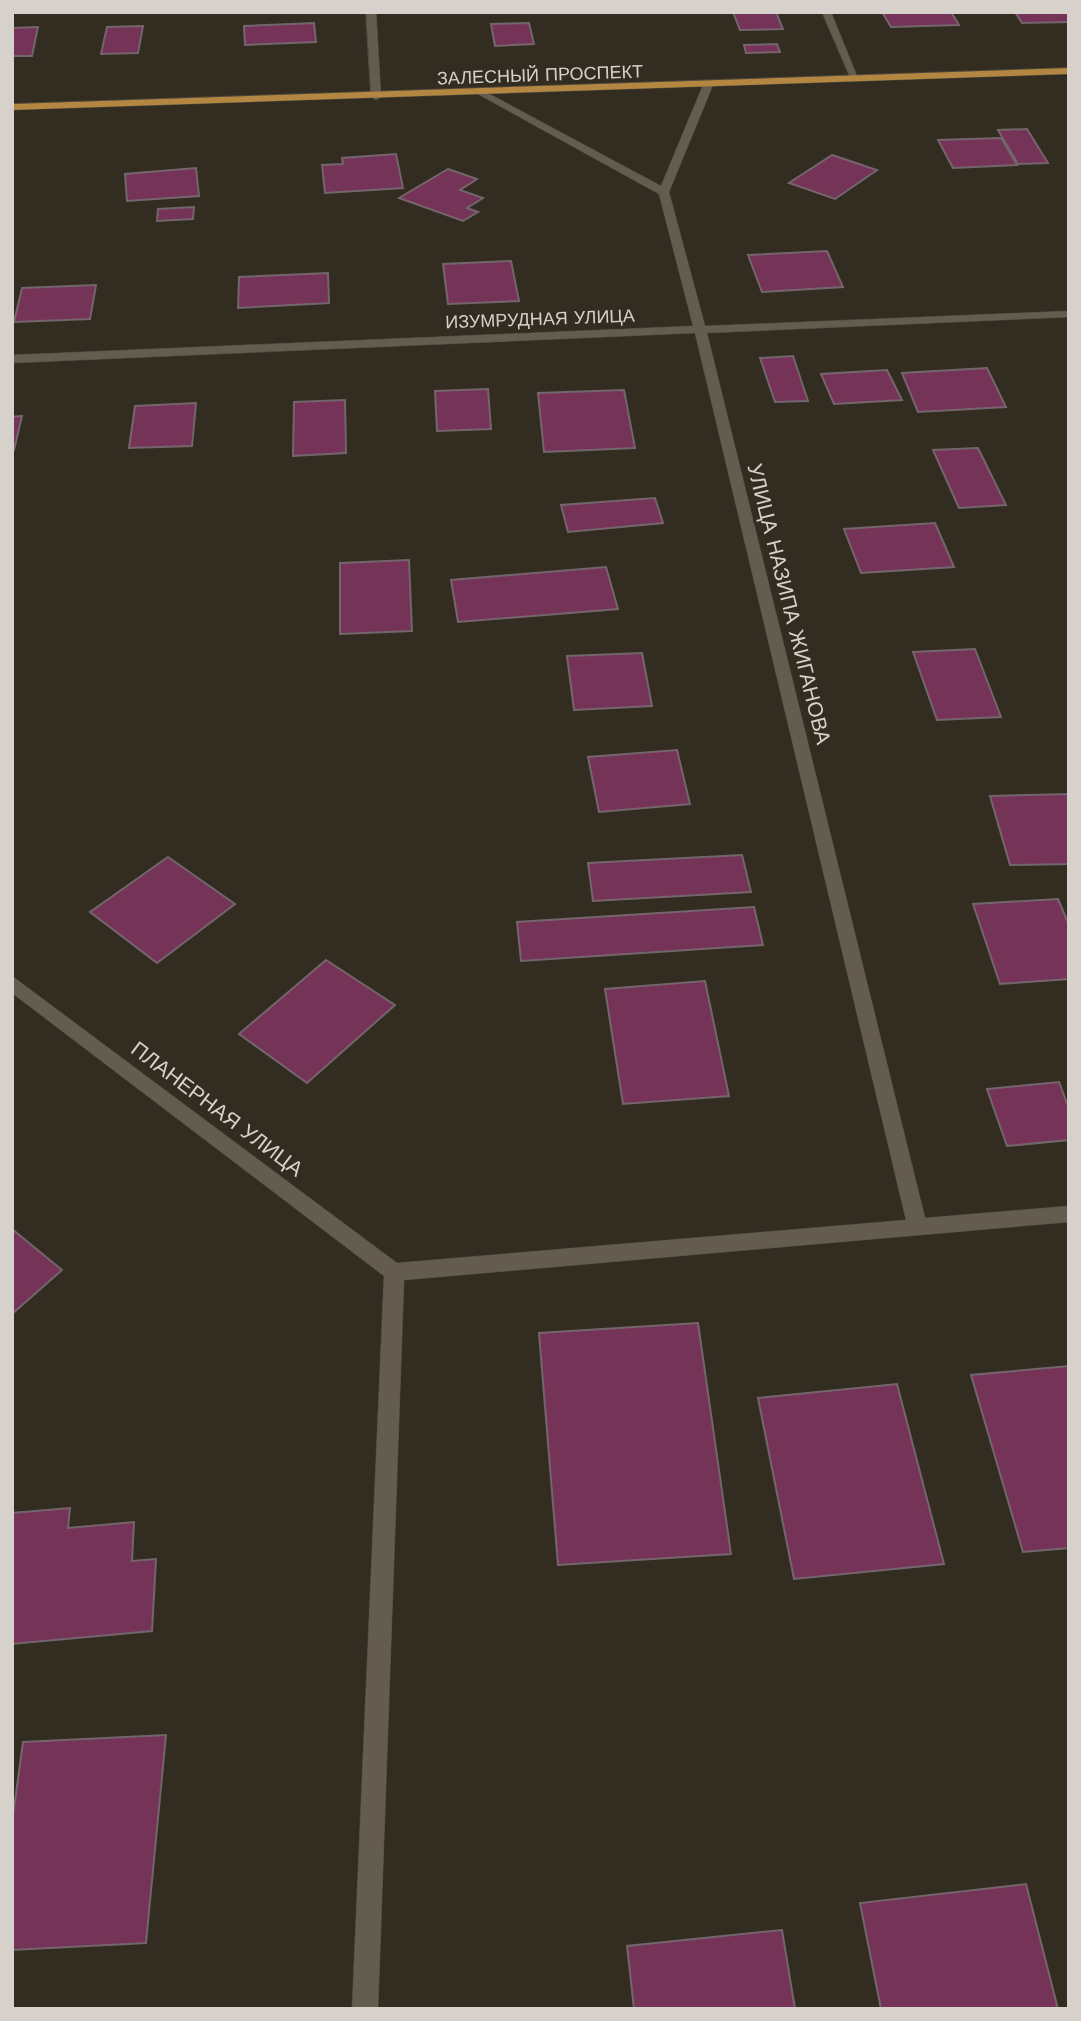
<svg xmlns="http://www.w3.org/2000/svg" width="1081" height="2021" viewBox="0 0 1081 2021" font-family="'Work Sans',sans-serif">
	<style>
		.building { fill: #753358; stroke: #74656c; stroke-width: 2 }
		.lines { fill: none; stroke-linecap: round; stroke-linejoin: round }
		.minor-casing { stroke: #4f4a40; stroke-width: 1 }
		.major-casing { stroke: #4f4a40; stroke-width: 1 }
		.minor { fill: #635c4f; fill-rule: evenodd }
		.major { fill: #b38742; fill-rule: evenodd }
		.labels { text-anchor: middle; stroke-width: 7; stroke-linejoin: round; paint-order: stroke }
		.far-street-label { font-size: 18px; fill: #d6d2cb; stroke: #332d21 }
		.street-label { font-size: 21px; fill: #d6d2cb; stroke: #332d21 }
	</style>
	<rect width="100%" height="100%" fill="#332d21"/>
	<g class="building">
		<path d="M733,12H776L783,29L740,30Z"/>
		<path d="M882,12H951L959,25L891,27Z"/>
		<path d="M1015,12H1069V22L1022,23Z"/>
		<path d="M314,23L316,42L245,45L244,26Z"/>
		<path d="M529,23L534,44L495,46L491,24Z"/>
		<path d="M143,26L138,53L101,54L107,27Z"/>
		<path d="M38,27L32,56H12V28Z"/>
		<path d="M777,44L780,52L746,53L744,45Z"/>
		<path d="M1027,129L1048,163L1018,164L998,130Z"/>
		<path d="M1001,138L1017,165L953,168L938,140Z"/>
		<path d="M396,154L403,188L325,193L322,165L343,164L342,158Z"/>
		<path d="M832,155L877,170L835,199L789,183Z"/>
		<path d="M196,168L199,196L127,201L125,174Z"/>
		<path d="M448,169L477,179L460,190L483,198L467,208L478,212L463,221L399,198Z"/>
		<path d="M194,207L193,219L157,221L158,209Z"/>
		<path d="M827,251L843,287L762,292L748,255Z"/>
		<path d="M511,261L519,301L448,304L443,264Z"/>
		<path d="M328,273L329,303L238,308L239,277Z"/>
		<path d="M96,285L90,319L14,322L22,288Z"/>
		<path d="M793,356L808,401L775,402L760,358Z"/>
		<path d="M987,368L1006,407L918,412L902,373Z"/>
		<path d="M887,370L902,400L834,404L821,374Z"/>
		<path d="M488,389L491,429L437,431L435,391Z"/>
		<path d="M624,390L635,448L544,452L538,393Z"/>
		<path d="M345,400L346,453L293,456L294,402Z"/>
		<path d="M196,403L192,446L129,448L135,406Z"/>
		<path d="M22,416L14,450H12V417Z"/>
		<path d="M978,448L1006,505L959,508L933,450Z"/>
		<path d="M655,498L663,523L568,532L561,505Z"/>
		<path d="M935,523L954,567L861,573L844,529Z"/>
		<path d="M409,560L412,631L340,634V563Z"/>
		<path d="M606,567L618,609L458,622L451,580Z"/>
		<path d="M975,649L1001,717L937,720L913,652Z"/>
		<path d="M642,653L652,706L574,710L567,656Z"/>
		<path d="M677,750L690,804L599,812L588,757Z"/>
		<path d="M1069,794V864L1010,865L990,796Z"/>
		<path d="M742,855L751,892L593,901L588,863Z"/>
		<path d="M168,857L235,904L157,963L90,912Z"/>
		<path d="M1058,899L1069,925V979L1000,984L973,904Z"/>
		<path d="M754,907L763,945L521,961L517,922Z"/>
		<path d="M326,960L395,1005L307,1083L239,1034Z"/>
		<path d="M705,981L729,1096L623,1104L605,989Z"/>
		<path d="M1059,1082L1069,1109V1140L1007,1146L987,1089Z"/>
		<path d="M12,1229L62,1270L12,1314Z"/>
		<path d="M698,1323L731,1554L558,1565L539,1333Z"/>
		<path d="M1069,1366V1548L1023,1552L971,1375Z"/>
		<path d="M897,1384L944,1564L794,1579L758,1398Z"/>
		<path d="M70,1508L68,1528L134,1522L132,1561L156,1559L152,1631L12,1644V1513Z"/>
		<path d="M166,1735L146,1943L12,1950V1823L23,1742Z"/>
		<path d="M1026,1884L1058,2009H881L860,1903Z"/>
		<path d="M782,1930L795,2009H634L627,1946Z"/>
	</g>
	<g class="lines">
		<g class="minor-casing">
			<g id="minor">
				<path d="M366,12H376L381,97L376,100L371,97Z"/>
				<path d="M822,12H831L859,81L851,79Z"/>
				<path d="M708,82L713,85L669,192L705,326L1069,311V317L707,333L925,1218L1069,1206V1222L404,1280L378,2009H352L384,1276L12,993V976L397,1263L906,1220L695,333L12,363V355L693,326L659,194L476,93L484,91L661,186L703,85Z"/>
			</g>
		</g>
		<g class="major-casing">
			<path id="major" d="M1069,68V74L12,110V104Z"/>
		</g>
		<use href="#minor" class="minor"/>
		<use href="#major" class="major"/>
	</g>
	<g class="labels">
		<g class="far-street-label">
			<text transform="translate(540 75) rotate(-2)" y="6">ЗАЛЕСНЫЙ ПРОСПЕКТ</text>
			<text transform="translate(540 319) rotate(-2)" y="6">ИЗУМРУДНАЯ УЛИЦА</text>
		</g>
		<g class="street-label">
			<text transform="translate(789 604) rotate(76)" y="7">УЛИЦА НАЗИПА ЖИГАНОВА</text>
			<text transform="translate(217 1109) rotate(37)" y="7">ПЛАНЕРНАЯ УЛИЦА</text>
		</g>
	</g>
	<rect width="1081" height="2021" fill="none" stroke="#d6d2cb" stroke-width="28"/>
</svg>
